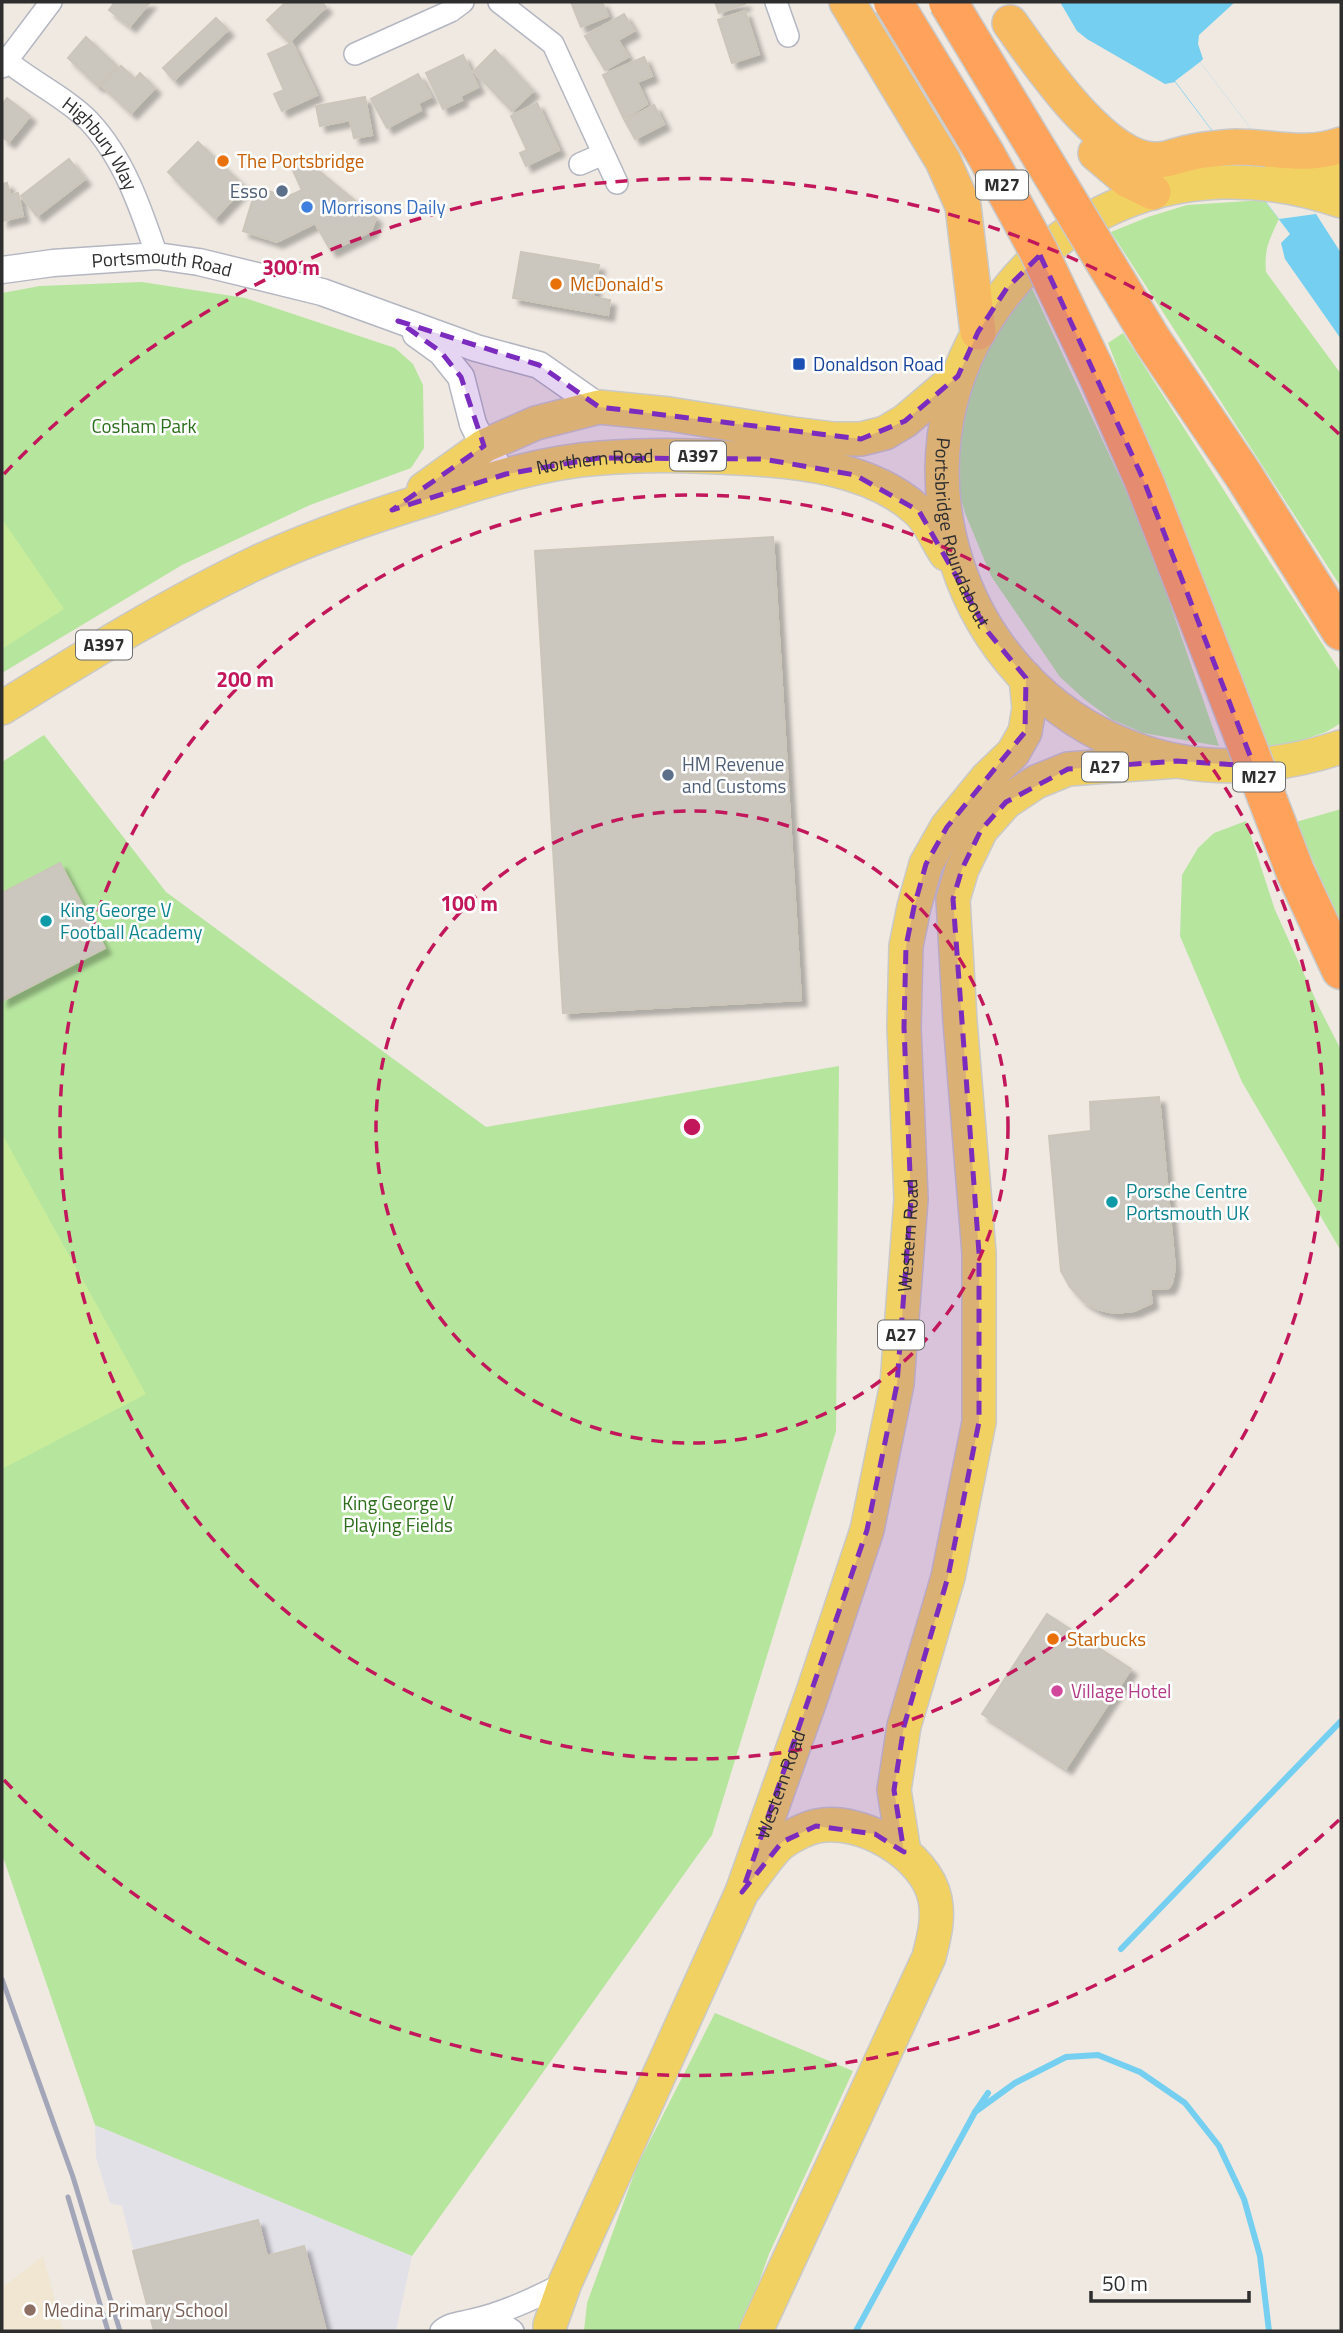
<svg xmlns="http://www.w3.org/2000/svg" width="1343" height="2333" viewBox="0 0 1343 2333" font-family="'Titillium Web',sans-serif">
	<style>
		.industrial { fill: #e3e1e8 }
		.education { fill: #f0e6d1 }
		.green { fill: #b6e59e }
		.pitch { fill: #c9ec9a }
		.water { fill: #75cff0 }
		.pier { fill: #efe9e1 }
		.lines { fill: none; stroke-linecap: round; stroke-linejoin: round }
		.stream { stroke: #75cff0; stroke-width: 6 }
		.building { fill: #cbc7bf; stroke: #cbc5ba; stroke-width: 2; filter: url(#shadow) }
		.minor-casing { stroke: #b4b7c1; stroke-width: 24 }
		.tertiary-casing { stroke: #b4b7c1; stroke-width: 29 }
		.primary-casing { stroke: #c9c9c9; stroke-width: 36 }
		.trunk-casing { stroke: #c9c9c9; stroke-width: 38 }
		.motorway-casing { stroke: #c9c9c9; stroke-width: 41 }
		.minor { stroke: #fff; stroke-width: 21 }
		.tertiary { stroke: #fff; stroke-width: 26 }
		.primary { stroke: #f2d163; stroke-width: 33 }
		.trunk { stroke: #f8ba60; stroke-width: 35 }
		.motorway { stroke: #ffa35c; stroke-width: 38 }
		.rail { stroke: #a3a6b8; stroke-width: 5 }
		.motorway-bridge-casing { stroke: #c9c9c9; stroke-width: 41; stroke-linecap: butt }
		.motorway-bridge { stroke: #ffa35c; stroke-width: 38 }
		.marked { fill: #7b2cbf; fill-opacity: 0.2; stroke: #7b2cbf; stroke-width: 5; stroke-dasharray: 14 9; stroke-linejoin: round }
		.ring { fill: none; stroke: #c2185b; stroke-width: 3.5; stroke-dasharray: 12 9 }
		.food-dot { fill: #e8710a; stroke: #fff; stroke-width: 2.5 }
		.service-dot { fill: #5c6f8a; stroke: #fff; stroke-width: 2.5 }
		.shop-dot { fill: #3f7fe0; stroke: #fff; stroke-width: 2.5 }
		.transit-dot { fill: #1a4fb4; stroke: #fff; stroke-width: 2.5 }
		.culture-dot { fill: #0f9aa8; stroke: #fff; stroke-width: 2.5 }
		.hotel-dot { fill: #d1479c; stroke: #fff; stroke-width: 2.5 }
		.education-dot { fill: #8d6e63; stroke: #fff; stroke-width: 2.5 }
		.labels { text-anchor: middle; stroke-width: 5; stroke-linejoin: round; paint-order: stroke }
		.shield { fill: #fff; stroke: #6d6d6d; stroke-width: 2 }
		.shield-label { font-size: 18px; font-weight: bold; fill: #2e2e2e }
		.street-label { font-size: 19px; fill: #2e2e2e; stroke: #fff }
		.food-label { font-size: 19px; fill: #c56008; stroke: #fff; text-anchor: start }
		.service-label { font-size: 19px; fill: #4e5e75; stroke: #fff; text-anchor: end }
		.shop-label { font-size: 19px; fill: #366cbe; stroke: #fff; text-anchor: start }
		.transit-label { font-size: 19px; fill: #164399; stroke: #fff; text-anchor: start }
		.park-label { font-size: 19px; fill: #2c6e1b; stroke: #fff }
		.culture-label { font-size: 19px; fill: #0d838f; stroke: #fff; text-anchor: start }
		.hotel-label { font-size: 19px; fill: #b23c85; stroke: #fff; text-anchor: start }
		.education-label { font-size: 19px; fill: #785e54; stroke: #fff; text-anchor: start }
		.centre { fill: #c2185b; stroke: #fff; stroke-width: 3.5 }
		.ring-label { font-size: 21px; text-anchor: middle; font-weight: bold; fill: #c2185b; stroke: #fff; stroke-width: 5; stroke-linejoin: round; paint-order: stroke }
	</style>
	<defs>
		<filter id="shadow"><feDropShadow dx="6" dy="6" stdDeviation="2" flood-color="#0004"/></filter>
	</defs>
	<rect width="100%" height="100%" fill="#efe9e1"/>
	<path class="industrial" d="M95,2125L412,2256L396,2331H154L122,2206L110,2203L96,2157Z"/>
	<path class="education" d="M43,2256L63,2331H2V2288Z"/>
	<g class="green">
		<path d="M1264,200L1279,219C1269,240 1264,249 1266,272L1341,374V587L1111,232L1148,217L1187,205Z"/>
		<path d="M142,282L245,298L395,348L413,364L423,385L424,448L411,468L310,505L182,565L2,673V293L40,286Z"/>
		<path d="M1031,286L1146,534L1219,746L1143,733L1111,719L1084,699L1060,677L991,576L965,513L958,487L956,428L982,352Z"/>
		<path d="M1123,333L1341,673V723L1326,732L1267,752L1108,343Z"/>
		<path d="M44,735L166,892L486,1127L839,1066L836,1431L712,1835L412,2256L95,2125L2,1854V762Z"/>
		<path d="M1341,809V924L1296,822Z"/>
		<path d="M1246,821L1275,910L1319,1007L1341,1050V1251L1242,1082L1180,936L1182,875L1198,848L1214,833Z"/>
		<path d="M715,2013L853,2071L769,2254L741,2331H584L587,2303L637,2166Z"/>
	</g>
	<g class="pitch">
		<path d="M2,519L64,609L2,649Z"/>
		<path d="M2,1134L146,1394L2,1469Z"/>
	</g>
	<path class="water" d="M1060,2H1235L1199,35L1198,44L1203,59L1200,62L1316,214L1341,253V339L1285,259L1281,243L1290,234L1175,82L1165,84L1087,39L1077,31Z"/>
	<path class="pier" d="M1200,62L1316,214L1279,219L1175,81Z"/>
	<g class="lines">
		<g class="stream">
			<path d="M1121,1949L1341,1721"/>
			<path d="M975,2112L1015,2083L1066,2057L1098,2055L1140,2072L1185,2103L1219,2146L1244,2199L1260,2256L1269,2331"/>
			<path d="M856,2331L975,2112L988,2093"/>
		</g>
	</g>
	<g class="building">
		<path d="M115,2H150L130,26L109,10Z"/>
		<path d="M286,2H321L326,7L289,42L267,20Z"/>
		<path d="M571,2H602L608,16L581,27Z"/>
		<path d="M715,2H744L745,4L719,13Z"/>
		<path d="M745,11L759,54L732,63L718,20Z"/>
		<path d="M624,14L634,31L618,40L628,57L605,70L585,36Z"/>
		<path d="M216,18L228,30L174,80L163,68Z"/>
		<path d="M86,37L117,66L98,86L68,58Z"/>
		<path d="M292,43L317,95L282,111L274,94L284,90L268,54Z"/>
		<path d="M495,50L533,91L512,111L474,71Z"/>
		<path d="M463,55L478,87L460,96L462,100L443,109L426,73Z"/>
		<path d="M644,57L652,76L637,82L647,104L624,119L603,75Z"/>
		<path d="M121,66L135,79L140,73L155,88L131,113L102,86Z"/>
		<path d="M418,74L431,97L418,103L421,110L387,128L371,99Z"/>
		<path d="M365,97L372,135L354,138L350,120L320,126L316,106Z"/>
		<path d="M7,98L30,116L9,142L2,137V105Z"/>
		<path d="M537,103L559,150L526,166L520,153L527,150L511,116Z"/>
		<path d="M654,105L664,124L635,139L625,121Z"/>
		<path d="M198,142L245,187L215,218L168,172Z"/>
		<path d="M303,158L376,218L371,231L331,251L315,223L277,242L243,231L255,192L258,188L287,197L302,190L290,164Z"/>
		<path d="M69,159L85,179L37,216L21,196Z"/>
		<path d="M7,183L10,195L18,193L23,216L2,221V184Z"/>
		<path d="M521,252L599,265L593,297L610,300L608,315L513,298Z"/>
		<path d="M773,537L801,1000L563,1013L535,551Z"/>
		<path d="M60,863L105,948L2,1001V893Z"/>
		<path d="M1159,1097L1175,1268L1172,1283L1169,1288L1150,1289L1152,1303L1134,1311L1114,1313L1097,1309L1083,1301L1070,1287L1061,1271L1049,1136L1091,1131L1090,1102Z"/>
		<path d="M1047,1614L1131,1669L1066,1768L982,1714Z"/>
		<path d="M258,2220L267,2256L304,2246L326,2331H154L133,2251Z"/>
	</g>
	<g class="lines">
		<g class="minor-casing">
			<g id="minor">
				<path d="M499,2L553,44L617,183"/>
				<path d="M776,2L788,36"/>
				<path d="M355,54L451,11L463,2"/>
				<path id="s1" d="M2,57C27,79 67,98 89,121C124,158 141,209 157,256"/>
				<path d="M2,67L51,2"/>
				<path d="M580,164L603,154"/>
				<path d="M477,2320L506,2326L513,2331"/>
				<path d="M441,2331C449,2323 461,2323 472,2320C504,2313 535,2298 565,2283"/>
			</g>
		</g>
		<g class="tertiary-casing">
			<g id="tertiary">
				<path id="s2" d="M2,270L53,263L157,256L199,262L322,292L476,348L539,365L599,407"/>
				<path d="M416,334L441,352L461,377L473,424L484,446L495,461"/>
			</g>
		</g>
		<g class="primary-casing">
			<g id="primary">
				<path d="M1279,176L1330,171L1341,167"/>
				<path id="s3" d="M1341,201C1262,174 1179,174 1103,212C1055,236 1019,270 990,314C887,466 958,681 1129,747C1198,774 1272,770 1341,747"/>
				<path d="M424,489L484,446L536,423L599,407L669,414L793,434L834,439H861L885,433L905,421L958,376"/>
				<path id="s4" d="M2,708C86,656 169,604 258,562C314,536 373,516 432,498C487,480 543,462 601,458C646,454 692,455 738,458C798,461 871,468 917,510C929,520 937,541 946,554"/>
				<path d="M904,1852L894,1790L904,1726L948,1577L979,1422V1253L960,1021L953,899L962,869L981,830L1006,802L1036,782L1068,769L1177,761"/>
				<path id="s5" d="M742,1892L813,1692L867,1530L897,1384L911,1199L904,1027L906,946L914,907L926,864L947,827L987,778L1013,753L1025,732L1029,708L1026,678"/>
				<path d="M550,2331V2325L565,2283L742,1892C753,1879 771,1850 783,1842C791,1836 807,1828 817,1826C860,1817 926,1854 935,1899C939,1919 934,1937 929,1957L756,2331"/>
			</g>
		</g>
		<g class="trunk-casing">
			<g id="trunk">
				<path d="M847,2L943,161L963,206L978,332"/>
				<path d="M1010,23C1038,62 1105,163 1158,160C1168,160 1178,155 1189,153C1204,149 1220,148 1236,147C1273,147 1305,158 1341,145"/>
				<path d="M1096,153L1128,180L1153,192"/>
			</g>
		</g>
		<g class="motorway-casing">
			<g id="motorway">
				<path d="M1152,340L1244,476L1341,631"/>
				<path d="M1098,376L1144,481L1223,683"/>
				<path d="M1295,871L1341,970"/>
			</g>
		</g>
		<use href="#minor" class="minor"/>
		<use href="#tertiary" class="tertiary"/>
		<use href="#primary" class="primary"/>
		<use href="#trunk" class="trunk"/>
		<use href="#motorway" class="motorway"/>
		<g class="rail">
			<path d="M2,1979L73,2177L120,2331"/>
			<path d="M68,2197L108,2331"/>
		</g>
		<g class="motorway-bridge-casing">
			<g id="motorway-bridge">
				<path d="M893,2L986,155L1038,250L1098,376"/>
				<path d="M948,2L1152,340"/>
				<path d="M1223,683L1295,871"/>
			</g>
		</g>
		<use href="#motorway-bridge" class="motorway-bridge"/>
	</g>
	<path class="marked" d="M1040,255L1144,481L1254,766L1177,761L1068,769L1006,802L981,830L962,869L953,899L979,1253V1422L948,1577L904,1726L894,1790L904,1852L875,1834L816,1826L782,1842L742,1892L867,1530L897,1384L911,1199L904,1027L906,946L914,907L926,864L947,827L1025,732L1026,678L988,632L919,511L855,475L763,459L599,458L506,474L392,510L484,446L461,377L441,352L398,321L539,365L599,407L861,439L905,421L958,376L978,332L1007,288Z"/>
	<g class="ring">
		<circle cx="692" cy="1127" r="316"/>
		<circle cx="692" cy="1127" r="632"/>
		<path d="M1339 1820A948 948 0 0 1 4 1780M4 474A948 948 0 0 1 1339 434"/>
	</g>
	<g class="food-dot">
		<circle cx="223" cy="161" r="7"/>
		<circle cx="556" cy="284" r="7"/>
		<circle cx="1053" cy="1639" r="7"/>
	</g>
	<g class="service-dot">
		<circle cx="282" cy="191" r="7"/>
		<circle cx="668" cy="775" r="7"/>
	</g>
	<circle class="shop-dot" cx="307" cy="207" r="7"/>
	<rect class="transit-dot" x="792" y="357" width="14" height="14" rx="3.5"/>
	<g class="culture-dot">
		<circle cx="46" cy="921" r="7"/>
		<circle cx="1112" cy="1202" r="7"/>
	</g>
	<circle class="hotel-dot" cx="1057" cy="1691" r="7"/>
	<circle class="education-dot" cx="30" cy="2310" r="7"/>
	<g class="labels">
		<g class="shield">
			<rect x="976" y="170.5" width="52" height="29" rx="5"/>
			<rect x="670" y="441.5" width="56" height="29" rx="5"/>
			<rect x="76" y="630.5" width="56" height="29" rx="5"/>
			<rect x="1082" y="752.5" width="46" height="29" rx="5"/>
			<rect x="1233" y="762.5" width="52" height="29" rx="5"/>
			<rect x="878" y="1320.5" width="46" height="29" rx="5"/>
		</g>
		<g class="shield-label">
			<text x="1002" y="191">M27</text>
			<text x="698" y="462">A397</text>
			<text x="104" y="651">A397</text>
			<text x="1105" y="773">A27</text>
			<text x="1259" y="783">M27</text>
			<text x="901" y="1341">A27</text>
		</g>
		<g class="street-label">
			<text dy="7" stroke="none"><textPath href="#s1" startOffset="133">Highbury Way</textPath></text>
			<text dy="7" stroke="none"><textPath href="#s2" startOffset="161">Portsmouth Road</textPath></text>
			<text dy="7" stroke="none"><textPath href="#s4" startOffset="648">Northern Road</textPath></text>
			<text dy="7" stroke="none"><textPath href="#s3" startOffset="630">Portsbridge Roundabout</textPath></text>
			<text dy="7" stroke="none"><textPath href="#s5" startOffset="681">Western Road</textPath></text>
			<text dy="7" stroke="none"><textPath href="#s5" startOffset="114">Western Road</textPath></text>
		</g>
		<g class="food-label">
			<text x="237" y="168">The Portsbridge</text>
			<text x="570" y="291">McDonald's</text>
			<text x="1067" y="1646">Starbucks</text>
		</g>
		<g class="service-label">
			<text x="268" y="198">Esso</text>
			<text x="682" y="771" text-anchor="start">HM Revenue<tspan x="682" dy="22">and Customs</tspan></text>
		</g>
		<g class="shop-label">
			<text x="321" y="214">Morrisons Daily</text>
		</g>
		<g class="transit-label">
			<text x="813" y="371">Donaldson Road</text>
		</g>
		<g class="park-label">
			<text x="144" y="433">Cosham Park</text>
			<text x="398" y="1510">King George V<tspan x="398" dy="22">Playing Fields</tspan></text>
		</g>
		<g class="culture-label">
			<text x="60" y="917">King George V<tspan x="60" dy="22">Football Academy</tspan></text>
			<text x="1126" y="1198">Porsche Centre<tspan x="1126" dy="22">Portsmouth UK</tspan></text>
		</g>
		<g class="hotel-label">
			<text x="1071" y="1698">Village Hotel</text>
		</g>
		<g class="education-label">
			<text x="44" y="2317">Medina Primary School</text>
		</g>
	</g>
	<circle cx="692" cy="1127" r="10" class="centre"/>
	<g class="ring-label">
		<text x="291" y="275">300 m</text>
		<text x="245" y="687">200 m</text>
		<text x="469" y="911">100 m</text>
	</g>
	<rect width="1343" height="2333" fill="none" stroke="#2e2e2e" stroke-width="7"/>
	<path d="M1091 2291v10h158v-10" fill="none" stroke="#2e2e2e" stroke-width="3.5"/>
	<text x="1102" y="2291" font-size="21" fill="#2e2e2e" stroke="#ffffff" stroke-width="5" paint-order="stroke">50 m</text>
</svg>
